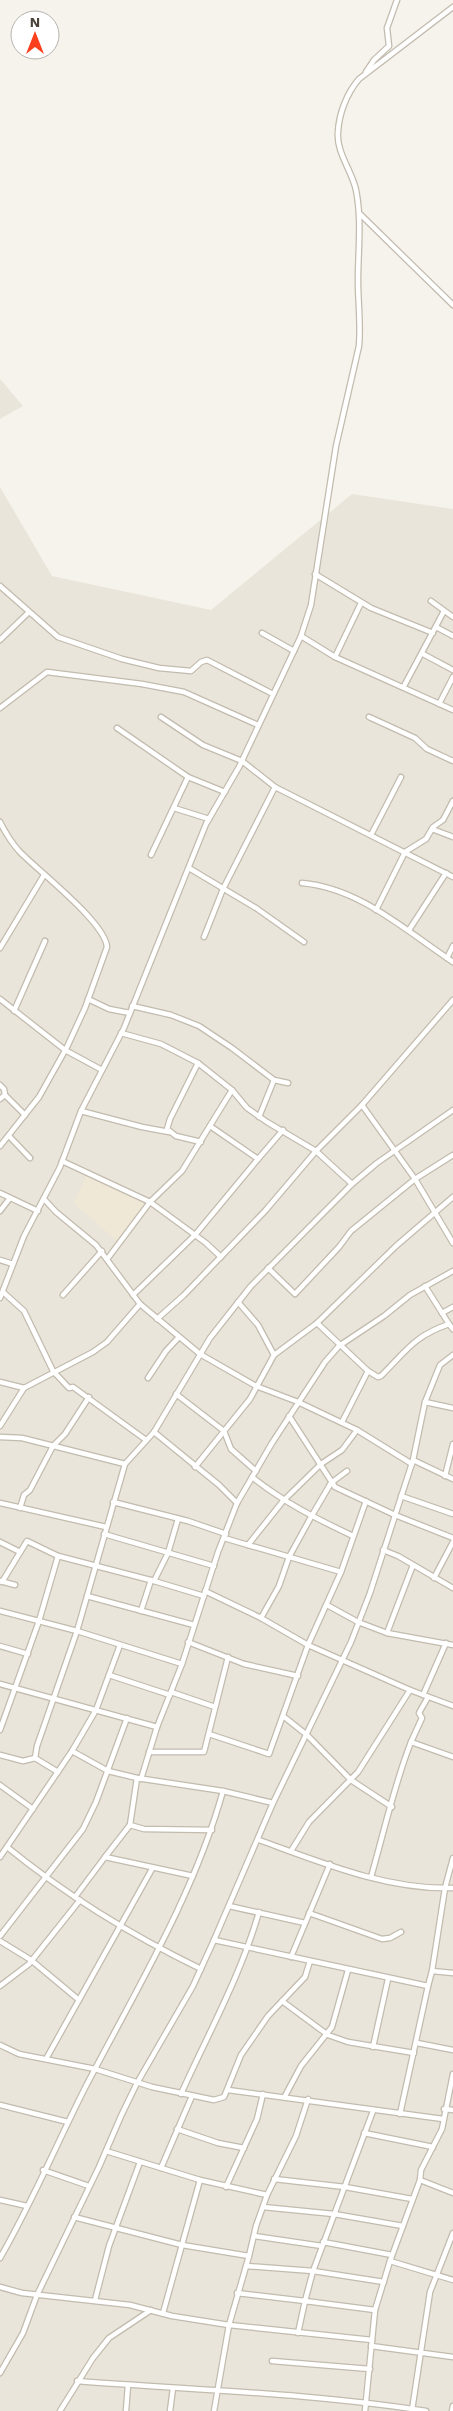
<svg xmlns="http://www.w3.org/2000/svg" width="453" height="2411" viewBox="0 0 453 2411" font-family="'Work Sans',sans-serif">
	<style>
		.residential { fill: #eae5da }
		.education { fill: #efe8d6 }
		.lines { fill: none; stroke-linecap: round; stroke-linejoin: round }
		.minor-casing { stroke: #c2bbae; stroke-width: 7 }
		.minor { stroke: #fff; stroke-width: 4.5 }
	</style>
	<rect width="100%" height="100%" fill="#f6f3ec"/>
	<g class="residential">
		<path d="M0,379L23,406L0,419Z"/>
		<path d="M0,487L52,576L211,610L352,494L453,509V2411H0Z"/>
	</g>
	<path class="education" d="M87,1174L146,1202L118,1242L74,1203Z"/>
	<g class="lines">
		<g class="minor-casing">
			<g id="minor">
				<path d="M366,72L374,60L389,46L387,28L397,0"/>
				<path d="M360,214L453,305"/>
				<path d="M315,574L371,608L433,633"/>
				<path d="M0,586L58,637L122,659L159,668L191,671L201,662L207,660L273,694"/>
				<path d="M431,601L453,617"/>
				<path d="M436,627L453,636"/>
				<path d="M262,633L294,651"/>
				<path d="M301,636L335,657L453,710"/>
				<path d="M0,640L28,613"/>
				<path d="M423,654L453,670"/>
				<path d="M335,657L361,603"/>
				<path d="M404,686L444,611"/>
				<path d="M439,704L453,677"/>
				<path d="M0,708L47,672L142,684L184,692L258,725"/>
				<path d="M161,717L203,745L242,761L275,787L453,877"/>
				<path d="M369,717L415,738L427,749L453,761"/>
				<path d="M117,728L188,777L225,792"/>
				<path d="M174,808L209,819"/>
				<path d="M0,822C5,832 12,843 19,851C38,871 105,922 107,947L85,1008L67,1047L39,1097L0,1146"/>
				<path d="M432,829L453,837"/>
				<path d="M371,835L401,777"/>
				<path d="M151,855L188,777"/>
				<path d="M189,868L256,908L304,942"/>
				<path d="M302,883C360,888 406,931 453,962"/>
				<path d="M376,910L405,852L426,839L433,827L443,820L453,801"/>
				<path d="M409,930L446,873"/>
				<path d="M204,937L223,889L275,787"/>
				<path d="M0,948L44,875"/>
				<path d="M447,958L453,946"/>
				<path d="M0,999L65,1050L102,1070"/>
				<path d="M88,999L109,1009L130,1013"/>
				<path d="M132,1006L171,1015L199,1026L232,1048L274,1080L288,1083"/>
				<path d="M14,1011L45,941"/>
				<path d="M121,1033L161,1044L198,1063L232,1090L247,1108L267,1122L316,1151L352,1184"/>
				<path d="M198,1063L170,1119L167,1129L176,1136L201,1142"/>
				<path d="M0,1085L4,1089L5,1095"/>
				<path d="M0,1099L5,1095L25,1115"/>
				<path d="M362,1105L415,1179L453,1243"/>
				<path d="M81,1111L142,1127L169,1132"/>
				<path d="M259,1117L274,1080"/>
				<path d="M210,1126L258,1159L283,1130"/>
				<path d="M9,1136L30,1158"/>
				<path d="M62,1161L150,1202L206,1243L221,1257"/>
				<path d="M0,1193L38,1211"/>
				<path d="M44,1199L56,1212L96,1245L140,1304L200,1354L256,1386L298,1402L357,1430L412,1464"/>
				<path d="M0,1211L10,1198"/>
				<path d="M108,1258L150,1202L182,1171L232,1090"/>
				<path d="M0,1260L13,1264"/>
				<path d="M268,1268L295,1294L339,1247L351,1231L415,1179L453,1155"/>
				<path d="M425,1286L449,1324"/>
				<path d="M3,1292L24,1311L53,1371L69,1388L73,1387L146,1440"/>
				<path d="M63,1295L102,1251"/>
				<path d="M133,1295L195,1235L258,1159"/>
				<path d="M0,1298L24,1236L60,1167L81,1111L124,1028L206,824L239,767L301,636L311,605L336,446L359,346C361,324 358,303 358,281C358,251 362,220 356,190C352,171 336,152 338,132C339,113 347,93 359,79L453,7"/>
				<path d="M442,1313L453,1307"/>
				<path d="M157,1319L184,1295L265,1211L316,1151L362,1105L453,1000"/>
				<path d="M317,1323L368,1371L342,1422"/>
				<path d="M274,1355L317,1323L396,1246L453,1197"/>
				<path d="M368,1371L378,1377L381,1376C406,1351 414,1336 449,1324L453,1329"/>
				<path d="M148,1378L166,1351L179,1337"/>
				<path d="M0,1382L24,1388L93,1352L107,1342L140,1304"/>
				<path d="M176,1394L224,1431L231,1449L256,1471"/>
				<path d="M425,1402L453,1408"/>
				<path d="M289,1416L335,1487L395,1515L453,1538"/>
				<path d="M0,1426L24,1388"/>
				<path d="M154,1432L219,1485L237,1503"/>
				<path d="M0,1437L22,1438L125,1464"/>
				<path d="M413,1460L453,1479"/>
				<path d="M195,1467L250,1399L274,1355L258,1325L238,1302"/>
				<path d="M445,1476L453,1444"/>
				<path d="M252,1477C285,1503 315,1518 353,1536"/>
				<path d="M401,1496L453,1514"/>
				<path d="M113,1502L188,1521L226,1534"/>
				<path d="M0,1503L106,1527"/>
				<path d="M20,1508L24,1495L30,1490L53,1446L65,1434L89,1397"/>
				<path d="M104,1534L214,1566"/>
				<path d="M224,1538L341,1572"/>
				<path d="M0,1542L20,1552"/>
				<path d="M248,1545L283,1501L321,1464L342,1450L357,1430"/>
				<path d="M383,1550L398,1556L453,1588"/>
				<path d="M434,1578L453,1542"/>
				<path d="M0,1581L15,1585"/>
				<path d="M154,1581L168,1553L178,1519"/>
				<path d="M2,1582L27,1541L58,1556"/>
				<path d="M205,1591L261,1618L308,1645L410,1690L453,1706"/>
				<path d="M87,1596L194,1625"/>
				<path d="M327,1605L358,1622L387,1633L453,1645"/>
				<path d="M0,1611L77,1631L182,1664"/>
				<path d="M141,1611L151,1580"/>
				<path d="M261,1618L279,1586L289,1557L311,1517L331,1483L347,1471"/>
				<path d="M387,1633L413,1565"/>
				<path d="M188,1642L244,1664L298,1676"/>
				<path d="M0,1646L28,1654"/>
				<path d="M109,1675L170,1695"/>
				<path d="M0,1684L157,1727"/>
				<path d="M171,1692L215,1707"/>
				<path d="M423,1695L446,1643"/>
				<path d="M283,1716L307,1735L351,1780L392,1807"/>
				<path d="M0,1730L39,1621L58,1556L154,1581L204,1596"/>
				<path d="M209,1734L269,1754L308,1645L341,1572L366,1501"/>
				<path d="M411,1742L422,1718L419,1713L428,1697"/>
				<path d="M72,1751L108,1771L137,1778L223,1791L273,1803"/>
				<path d="M149,1752H204L228,1657"/>
				<path d="M0,1755L23,1761L35,1758"/>
				<path d="M58,1772L35,1758L37,1746L77,1631L125,1464L154,1432L210,1338L251,1286L352,1184L377,1163L453,1110"/>
				<path d="M137,1778L130,1825L144,1829L212,1830"/>
				<path d="M141,1779L157,1727L182,1664L218,1552L237,1503L272,1443L325,1362L339,1346L384,1316L410,1295L453,1271"/>
				<path d="M0,1785L33,1809"/>
				<path d="M259,1840C320,1862 386,1890 453,1888"/>
				<path d="M7,1847C66,1895 133,1936 201,1969"/>
				<path d="M291,1851L309,1822L358,1772L410,1690"/>
				<path d="M0,1857L72,1751L96,1710L120,1645"/>
				<path d="M105,1857L130,1825"/>
				<path d="M371,1877C384,1832 394,1785 411,1742L453,1757"/>
				<path d="M75,1897L105,1857L193,1876"/>
				<path d="M229,1906L305,1923"/>
				<path d="M309,1913L382,1939L390,1938L401,1932"/>
				<path d="M0,1936L83,1829L96,1802L127,1718"/>
				<path d="M214,1940L273,1803L351,1642L370,1593L413,1460L425,1402L440,1365L453,1355"/>
				<path d="M0,1941L31,1960L79,2000"/>
				<path d="M291,1957L330,1864"/>
				<path d="M432,1971L445,1888L453,1858"/>
				<path d="M0,1986L29,1964L80,1900"/>
				<path d="M282,2001L328,2035L348,2042L414,2053"/>
				<path d="M417,2043L453,2050"/>
				<path d="M0,2045L19,2054L95,2069L152,2087L214,2100L224,2097L241,2055L268,2016L305,1977L310,1961"/>
				<path d="M373,2047L388,1979"/>
				<path d="M46,2059L152,1869"/>
				<path d="M228,2090L443,2119"/>
				<path d="M181,2094C208,2034 241,1975 259,1912"/>
				<path d="M285,2096L301,2066L332,2027L348,1970"/>
				<path d="M0,2105L68,2122"/>
				<path d="M444,2109L453,2110"/>
				<path d="M400,2114L428,1986"/>
				<path d="M177,2129L218,2143L244,2148"/>
				<path d="M364,2133L433,2147"/>
				<path d="M106,2151L200,2180L267,2195"/>
				<path d="M161,2168L192,2096"/>
				<path d="M43,2170L89,2186"/>
				<path d="M274,2179L345,2187L412,2199"/>
				<path d="M420,2180L453,2193"/>
				<path d="M226,2187L257,2119L263,2094"/>
				<path d="M0,2200L27,2206"/>
				<path d="M263,2207L334,2214L403,2226"/>
				<path d="M74,2217L182,2245L249,2256"/>
				<path d="M254,2236L322,2246"/>
				<path d="M323,2242L392,2255"/>
				<path d="M0,2258C32,2203 57,2143 86,2086C136,1990 194,1895 223,1791"/>
				<path d="M390,2261L453,2280"/>
				<path d="M246,2266L313,2271L384,2282"/>
				<path d="M0,2287L22,2293L130,2305L172,2316L229,2325L372,2340"/>
				<path d="M237,2293L305,2301L313,2271L373,2111"/>
				<path d="M95,2300L109,2246L140,2162"/>
				<path d="M163,2313L200,2180"/>
				<path d="M298,2333L305,2301L375,2310"/>
				<path d="M371,2346L453,2357"/>
				<path d="M272,2361L370,2369"/>
				<path d="M0,2373L23,2333L37,2295L99,2167L121,2116L137,2083L193,1986L214,1940L428,1986L432,1971L453,1973"/>
				<path d="M77,2381C194,2390 311,2393 426,2411"/>
				<path d="M412,2410L430,2292L453,2233"/>
				<path d="M60,2411L93,2358L109,2338L151,2310"/>
				<path d="M126,2411L128,2385"/>
				<path d="M170,2411L173,2388"/>
				<path d="M214,2411L229,2325L249,2256L256,2226L267,2195L296,2136L308,2099"/>
				<path d="M365,2411L375,2310L390,2261L420,2180L421,2170L442,2129L453,2074"/>
				<path d="M452,2411L453,2406"/>
			</g>
		</g>
		<use href="#minor" class="minor"/>
	</g>
	<g transform="translate(35 35)"><circle r="24" fill="#ffffff" stroke="#b7b4b0"/>
	<path d="M0-4L9 19L0 12L-9 19Z" fill="#fc3f1d"/>
	<text y="-8" font-size="14" font-weight="bold" text-anchor="middle" fill="#4b4439">N</text>
	</g>
</svg>
